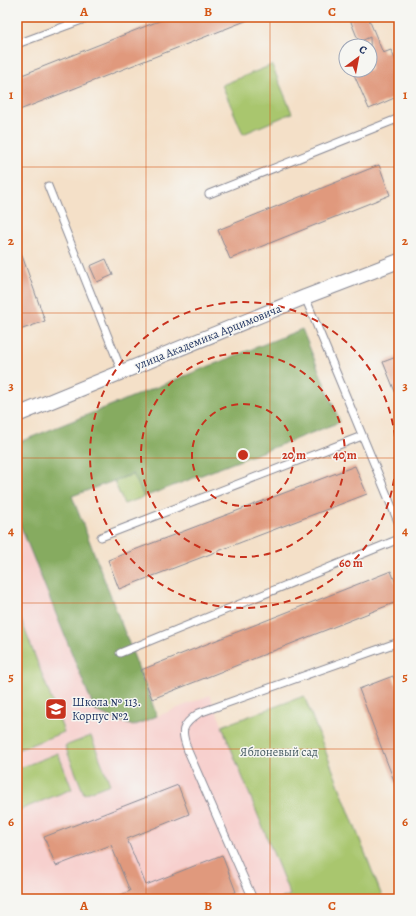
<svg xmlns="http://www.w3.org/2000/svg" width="416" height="916" viewBox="0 0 416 916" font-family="Alegreya,serif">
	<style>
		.built { fill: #f7d0ce }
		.green { fill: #a9c66e; stroke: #627a66 }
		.forest { fill: #86ab61; stroke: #506d60 }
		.building { fill: #e0997d }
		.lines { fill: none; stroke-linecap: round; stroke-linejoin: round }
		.lane-casing { stroke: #888893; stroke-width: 9 }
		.street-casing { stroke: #888893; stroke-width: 16 }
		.lane { stroke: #fff; stroke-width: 7 }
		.street { stroke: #fff; stroke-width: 14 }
		.grid { fill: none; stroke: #d45514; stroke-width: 1; stroke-opacity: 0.55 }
		.ring { fill: none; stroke: #c8321e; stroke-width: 2; stroke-dasharray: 7 5 }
		.labels { text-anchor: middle; stroke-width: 3; stroke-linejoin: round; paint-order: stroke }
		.street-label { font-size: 12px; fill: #1b2f5e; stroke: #f6f6f2 }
		.poi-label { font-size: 12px; fill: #1b2f5e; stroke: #f6f6f2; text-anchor: start }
		.park-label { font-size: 12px; fill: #465c63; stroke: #f6f6f2 }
		.centre { fill: #c8321e; stroke: #f6f6f2; stroke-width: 2 }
		.ring-label { font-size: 12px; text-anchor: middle; font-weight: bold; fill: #c8321e; stroke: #f6f6f2; stroke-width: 3; stroke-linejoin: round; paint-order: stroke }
		.neatline { fill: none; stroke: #d45514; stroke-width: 1.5 }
		.grid-label { font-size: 13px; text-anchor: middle; font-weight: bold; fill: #d45514 }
	</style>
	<rect width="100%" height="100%" fill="#f6f6f2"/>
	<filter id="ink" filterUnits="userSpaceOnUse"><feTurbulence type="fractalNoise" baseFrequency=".025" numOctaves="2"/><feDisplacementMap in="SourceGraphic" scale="8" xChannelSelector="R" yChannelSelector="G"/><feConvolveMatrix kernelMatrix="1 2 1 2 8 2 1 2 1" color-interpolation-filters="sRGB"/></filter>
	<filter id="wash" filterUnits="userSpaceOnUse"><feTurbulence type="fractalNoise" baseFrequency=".012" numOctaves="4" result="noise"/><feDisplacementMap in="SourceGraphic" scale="16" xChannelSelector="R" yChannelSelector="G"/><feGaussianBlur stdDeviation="0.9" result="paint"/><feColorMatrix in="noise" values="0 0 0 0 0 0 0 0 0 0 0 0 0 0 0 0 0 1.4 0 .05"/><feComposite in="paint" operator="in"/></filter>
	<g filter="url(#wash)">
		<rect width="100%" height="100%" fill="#f4e0c8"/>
		<path class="built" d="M17,517L95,711L133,726L210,695L290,895L280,899H17Z"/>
		<g class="green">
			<path d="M272,65L292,113L243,134L222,85Z"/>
			<path d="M134,474L144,497L124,504L114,481Z"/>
			<path d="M17,609L64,732L17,750Z"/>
			<path d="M304,696L383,899H280L290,895L222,726Z"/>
			<path d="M91,736L110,784L84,794L65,746Z"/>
			<path d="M58,753L72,789L17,811V769Z"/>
		</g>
		<path class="forest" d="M302,329L340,422L144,497L133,474L72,496L157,716L133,726L95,711L17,517V443Z"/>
		<g id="blocks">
			<g class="building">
				<path d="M169,17L253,18L17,111V77Z"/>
				<path d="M349,17H368L383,53L391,50L399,68V96L369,109L352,70H371L370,37L359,42Z"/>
				<path d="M379,165L390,195L230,259L218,230Z"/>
				<path d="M19,247L45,321L17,331V248Z"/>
				<path d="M106,259L113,275L97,282L90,266Z"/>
				<path d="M399,356V399H398L383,362Z"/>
				<path d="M355,466L367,494L119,589L108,560Z"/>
				<path d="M391,571L399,591V601L152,699L141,670Z"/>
				<path d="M393,676L399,692V790L398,791L359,689Z"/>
				<path d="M178,785L189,814L127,839L146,885L222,855L236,892L219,899H112L130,891L111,845L56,866L44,837Z"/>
			</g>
		</g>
	</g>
	<g filter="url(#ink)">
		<use href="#blocks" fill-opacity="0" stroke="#888893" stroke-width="1"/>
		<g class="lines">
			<g class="lane-casing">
				<g id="lane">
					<path d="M17,44L90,17"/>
					<path d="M48,186L122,372"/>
					<path d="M209,194L397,119L399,125"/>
					<path d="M305,297L399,524"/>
					<path d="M101,537L362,436"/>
					<path d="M120,653L399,539"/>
					<path d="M253,899L188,751C181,731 180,726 199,713L399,642"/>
				</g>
			</g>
			<g class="street-casing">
				<path id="street" d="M17,415L305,297L399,261"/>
			</g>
			<use href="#lane" class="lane"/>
			<use href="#street" class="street"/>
		</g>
	</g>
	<path class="grid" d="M146,17V899M270,17V899M17,167H399M17,313H399M17,458H399M17,603H399M17,749H399"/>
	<g class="ring">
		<circle cx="243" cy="455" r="51"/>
		<circle cx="243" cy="455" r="102"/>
		<circle cx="243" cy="455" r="153"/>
	</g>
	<defs>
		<g id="school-square" transform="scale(1.15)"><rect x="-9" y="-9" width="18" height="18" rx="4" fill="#c8321e" stroke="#f6f6f2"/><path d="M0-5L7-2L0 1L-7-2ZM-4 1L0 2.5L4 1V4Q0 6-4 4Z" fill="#fff"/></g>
	</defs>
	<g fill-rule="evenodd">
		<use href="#school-square" x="56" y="709"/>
	</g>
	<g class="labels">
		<g class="street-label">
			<text transform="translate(208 337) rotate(-22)" y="4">улица Академика Арцимовича</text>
		</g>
		<g class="poi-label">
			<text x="72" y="706">Школа № 113.<tspan x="72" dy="14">Корпус №2</tspan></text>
		</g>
		<g class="park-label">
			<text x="279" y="756">Яблоневый сад</text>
		</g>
	</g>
	<circle cx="243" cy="455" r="6" class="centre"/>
	<g class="ring-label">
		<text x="294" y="459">20 m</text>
		<text x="345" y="459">40 m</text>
		<text x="351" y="567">60 m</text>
	</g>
	<rect width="416" height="916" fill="none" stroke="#f6f6f2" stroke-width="44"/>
	<g transform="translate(358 58) rotate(32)"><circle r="19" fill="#f6f6f2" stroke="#9ea6b7"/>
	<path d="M0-3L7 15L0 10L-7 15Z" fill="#c8321e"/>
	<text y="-6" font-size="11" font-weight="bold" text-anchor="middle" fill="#1b2f5e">С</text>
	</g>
	<rect x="22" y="22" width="372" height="872" class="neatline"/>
	<g class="grid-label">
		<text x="84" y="16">A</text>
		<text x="208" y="16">B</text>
		<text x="332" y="16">C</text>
		<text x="11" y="99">1</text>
		<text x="405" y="99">1</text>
		<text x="11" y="245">2</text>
		<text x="405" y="245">2</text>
		<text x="11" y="390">3</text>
		<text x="405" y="390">3</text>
		<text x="11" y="535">4</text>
		<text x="405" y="535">4</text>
		<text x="11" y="681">5</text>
		<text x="405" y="681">5</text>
		<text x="11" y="826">6</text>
		<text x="405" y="826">6</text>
		<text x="84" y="910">A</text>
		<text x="208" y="910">B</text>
		<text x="332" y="910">C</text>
	</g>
</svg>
